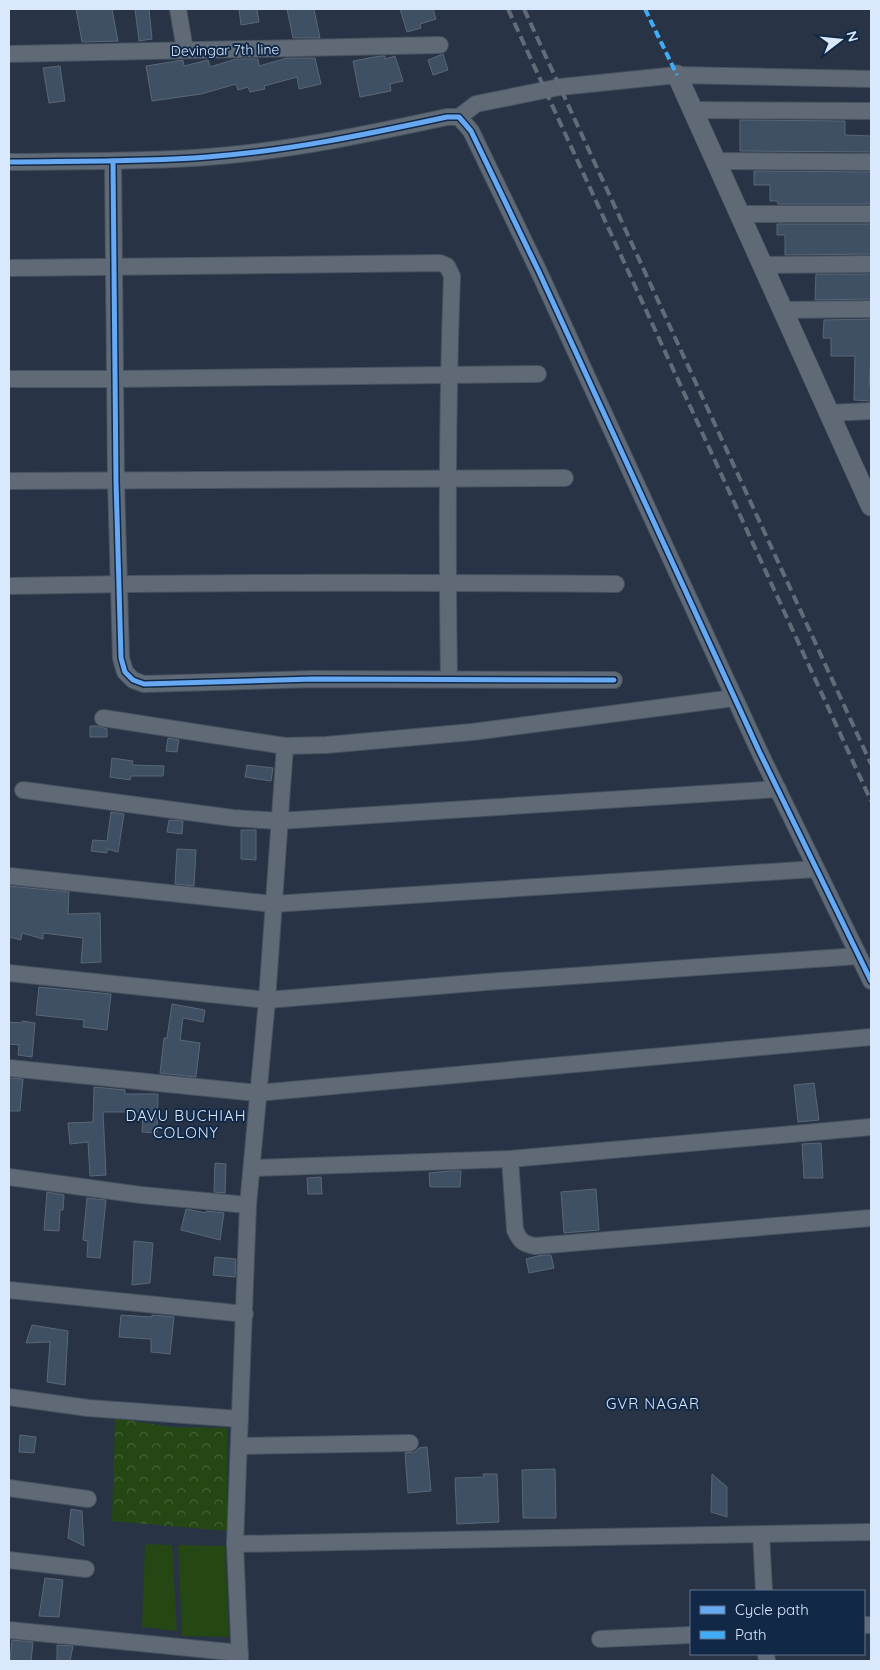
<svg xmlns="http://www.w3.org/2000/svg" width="880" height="1670" viewBox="0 0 880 1670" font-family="Quicksand,sans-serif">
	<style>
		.green { fill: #254714 }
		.forest { fill: url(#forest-crowns) }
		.building { fill: #3f5065; stroke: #5b6675 }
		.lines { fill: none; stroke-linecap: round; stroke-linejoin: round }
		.minor-casing { stroke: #475260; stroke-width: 18 }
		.tertiary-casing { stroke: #475260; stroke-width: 21 }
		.minor { stroke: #606a77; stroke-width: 16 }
		.tertiary { stroke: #606a77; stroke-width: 20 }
		.rail { stroke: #636b78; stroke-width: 4; stroke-dasharray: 10 5; stroke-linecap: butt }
		.quiet { stroke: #42abf6; stroke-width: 4; stroke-dasharray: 8 4; stroke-linecap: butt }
		.cycleway-casing { stroke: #112847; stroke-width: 8 }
		.cycleway { stroke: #66a8f1; stroke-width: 5 }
		.labels { text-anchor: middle; stroke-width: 4; stroke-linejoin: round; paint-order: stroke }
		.street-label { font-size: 14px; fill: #d9e8fc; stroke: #112847 }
		.neighbourhood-label { font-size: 15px; letter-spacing: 1px; fill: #d9e8fc; stroke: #112847 }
	</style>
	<defs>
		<pattern id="forest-crowns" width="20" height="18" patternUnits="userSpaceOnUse" patternTransform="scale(1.25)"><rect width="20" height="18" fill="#254714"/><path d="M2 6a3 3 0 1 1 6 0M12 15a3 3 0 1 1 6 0" fill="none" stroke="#446237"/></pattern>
	</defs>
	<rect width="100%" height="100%" fill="#283445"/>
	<g class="green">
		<path d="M145,1544L172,1545L177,1631L142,1627Z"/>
		<path d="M178,1545L225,1546L229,1637L182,1636Z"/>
	</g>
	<path class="forest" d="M115,1418L171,1427L227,1428V1531L112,1521Z"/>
	<g class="building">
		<path d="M76,9H112L118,41L82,42Z"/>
		<path d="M135,9H149L152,39L139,41Z"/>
		<path d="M239,9H257L259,22L241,25Z"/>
		<path d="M287,9H314L320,38H293Z"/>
		<path d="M400,9H433L436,19L420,24L421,28L407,32Z"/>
		<path d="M443,54L448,70L433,75L428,60Z"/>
		<path d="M380,56H385V59L395,56L403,81L390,84L391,91L360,97L353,61Z"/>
		<path d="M287,58H315L321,84L299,89L297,77L264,86L265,89L250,92L248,87L238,90L236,84L201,94L152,101L146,66L183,60L184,66L208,60L210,67L236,59H258L259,66Z"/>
		<path d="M60,66L65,101L49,103L43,68Z"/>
		<path d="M740,120L845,121V135L871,136V152L740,151Z"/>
		<path d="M754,171L871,172V204H778L777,201H770V185H754Z"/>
		<path d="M777,224H871V254L785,255V235H777Z"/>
		<path d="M816,274H871V299L815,300Z"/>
		<path d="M871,319V354L869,386H871V401L854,400L855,356H831V338H823L824,320Z"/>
		<path d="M90,726H97L107,729V737H90Z"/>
		<path d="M168,738L179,740L177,752L166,751Z"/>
		<path d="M112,758L133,761L132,765L164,766L163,776H131L130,780L110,777Z"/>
		<path d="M247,765L273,768L271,781L245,777Z"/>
		<path d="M111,812L124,814L118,852L107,849V853L91,851L93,840L107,841Z"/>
		<path d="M169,820L183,821L182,834L167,832Z"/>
		<path d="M241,830H256V860L241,859Z"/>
		<path d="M177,849L196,850L194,886L175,884Z"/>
		<path d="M9,886L69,892L68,914L100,913L101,962L81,963L83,938L43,933V939L22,933L21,940L9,937Z"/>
		<path d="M39,987L111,994L107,1030L83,1027L84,1020L36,1015Z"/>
		<path d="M172,1004L205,1010L203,1022L183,1018L180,1040L200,1043L196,1077L160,1073L164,1038H167Z"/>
		<path d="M22,1021L35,1023L32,1057L18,1055L19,1045L9,1044V1022L22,1023Z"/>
		<path d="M9,1078L23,1079L20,1111H9Z"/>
		<path d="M814,1083L819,1120L798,1122L794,1085Z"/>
		<path d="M94,1087L125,1090V1094H158L157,1133L142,1132L143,1112H103L106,1175L90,1176L88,1142L70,1144L68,1123L93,1122Z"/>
		<path d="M821,1143L823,1178H804L802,1144Z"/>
		<path d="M215,1163L226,1164L225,1193L214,1192Z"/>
		<path d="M450,1171H461L460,1187H430L429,1173Z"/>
		<path d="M321,1177L322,1194H308L307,1178Z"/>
		<path d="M596,1189L599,1230L564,1233L561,1192Z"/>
		<path d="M47,1192L64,1195L63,1210H60L59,1231L44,1230Z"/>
		<path d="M87,1198L106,1200L100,1258L87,1257L88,1241L83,1240Z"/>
		<path d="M186,1209L206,1213V1211L224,1213L220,1240L181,1230Z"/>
		<path d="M134,1241L153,1243L150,1283L132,1285Z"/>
		<path d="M542,1255H551L554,1268L529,1273L526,1259Z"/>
		<path d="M215,1257L236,1259L235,1277L213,1275Z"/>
		<path d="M121,1315L152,1317V1315L174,1317L170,1354L151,1352V1339L119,1337Z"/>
		<path d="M32,1325L68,1331L65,1385L47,1382L50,1342L26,1343Z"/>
		<path d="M20,1435L36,1437L34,1453L19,1452Z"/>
		<path d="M427,1447L431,1491L408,1493L405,1453L415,1452L419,1448Z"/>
		<path d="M555,1469L556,1518H523L522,1470Z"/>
		<path d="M483,1474H497L499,1522L457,1524L455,1478L484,1477Z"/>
		<path d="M712,1474L727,1487V1517L711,1512Z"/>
		<path d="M71,1509L82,1511L84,1546L68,1538Z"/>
		<path d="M45,1578L63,1580L59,1617L39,1616Z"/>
		<path d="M12,1640L33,1642L31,1661H10Z"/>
		<path d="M57,1645L73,1646L70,1661H57Z"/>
	</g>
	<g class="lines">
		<g class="minor-casing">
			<g id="minor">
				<path d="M178,9L185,50"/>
				<path d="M9,54L440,45"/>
				<path d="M693,110L871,111"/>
				<path d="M459,117L476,104L560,87L677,75L871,79"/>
				<path d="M113,161L116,481L121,658L125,672L133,680L144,684L314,679L614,680"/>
				<path d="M715,161L871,162"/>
				<path d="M9,162C75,161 141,162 207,157C288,151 368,134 447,117H459L471,131L539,272L759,751L871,981"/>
				<path d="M739,214H871"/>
				<path d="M762,265L871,264"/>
				<path d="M9,268L440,263L447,266L452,276C447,410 447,545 449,679"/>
				<path d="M783,310L871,309"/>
				<path d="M9,379H116L538,374"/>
				<path d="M829,413L871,411"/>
				<path d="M9,481L565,478"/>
				<path d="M9,586C211,582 413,582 616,584"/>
				<path d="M103,718L285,746L326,745L472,732L734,698"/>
				<path d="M285,746L267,1000L486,982L858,956"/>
				<path d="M23,790L233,818L279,821L778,789"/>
				<path d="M9,876L273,904L816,869"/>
				<path d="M9,973L267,1000L248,1205L235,1544L240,1661"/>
				<path d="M9,1068L257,1093L871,1037"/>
				<path d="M510,1159L515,1230C520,1241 523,1244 535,1246L871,1218"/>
				<path d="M252,1168L510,1159L871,1127"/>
				<path d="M9,1177L141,1195L248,1205"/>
				<path d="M9,1290L245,1314"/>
				<path d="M9,1397L88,1408L240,1419"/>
				<path d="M239,1446L410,1443"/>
				<path d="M9,1488L88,1499"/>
				<path d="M761,1534L764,1591"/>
				<path d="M235,1544L871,1532"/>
				<path d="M9,1560L86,1569"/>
				<path d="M864,1625H871"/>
				<path d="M9,1630L240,1653"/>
				<path d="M600,1639L691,1635"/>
				<path d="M766,1654L767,1661"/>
			</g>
		</g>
		<g class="tertiary-casing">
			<path id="tertiary" d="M677,75L871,506"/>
		</g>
		<use href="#minor" class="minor"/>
		<use href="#tertiary" class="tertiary"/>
		<g class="rail">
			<path d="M508,9L871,801"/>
			<path d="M524,9L871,764"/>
		</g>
		<path class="quiet" d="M645,9L677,75"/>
		<g class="cycleway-casing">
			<g id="cycleway">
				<path d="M113,161L116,481L121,658L125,672L133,680L144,684L314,679L614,680"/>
				<path d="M9,162C75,161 141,162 207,157C288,151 368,134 447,117H459L471,131L539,272L759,751L871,981"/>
			</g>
		</g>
		<use href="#cycleway" class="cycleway"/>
	</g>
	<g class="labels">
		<g class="street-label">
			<text transform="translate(225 50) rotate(-1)" y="5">Devingar 7th line</text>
		</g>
		<g class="neighbourhood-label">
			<text x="186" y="1121">DAVU BUCHIAH<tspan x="186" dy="17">COLONY</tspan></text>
			<text x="653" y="1409">GVR NAGAR</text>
		</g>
	</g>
	<rect width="880" height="1670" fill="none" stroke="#d9e8fc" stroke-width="20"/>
	<rect x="690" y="1590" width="175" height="65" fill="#112847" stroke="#61758f"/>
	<rect x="700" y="1606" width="25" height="8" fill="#66a8f1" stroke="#61758f"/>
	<text x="735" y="1615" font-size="15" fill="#d9e8fc">Cycle path</text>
	<rect x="700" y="1631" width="25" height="8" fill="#42abf6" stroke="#61758f"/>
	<text x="735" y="1640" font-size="15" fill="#d9e8fc">Path</text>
	<g transform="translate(840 40) rotate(74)" stroke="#112847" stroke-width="4" paint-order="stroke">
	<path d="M0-4L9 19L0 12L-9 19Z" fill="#d9e8fc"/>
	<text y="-8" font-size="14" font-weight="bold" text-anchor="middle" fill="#d9e8fc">N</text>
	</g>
</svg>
